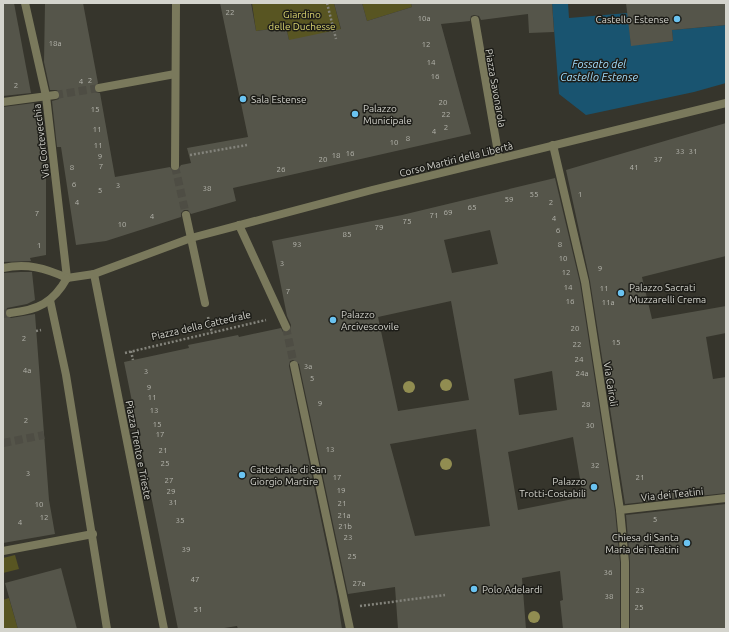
<svg xmlns="http://www.w3.org/2000/svg" width="729" height="632" viewBox="0 0 729 632" font-family="Ubuntu,sans-serif">
	<style>
		.green { fill: #585522 }
		.water { fill: #195470 }
		.building { fill: #55554a; fill-rule: evenodd }
		.lines { fill: none; stroke-linecap: round; stroke-linejoin: round }
		.pedestrian-tunnel { stroke: #4e4d44; stroke-width: 8; stroke-dasharray: 8 4; stroke-linecap: butt }
		.minor-tunnel { stroke: #4e4d44; stroke-width: 8; stroke-dasharray: 8 4; stroke-linecap: butt }
		.path { stroke: #84847c; stroke-width: 2.5; stroke-dasharray: 2 2; stroke-linecap: butt }
		.pedestrian { stroke: #7a795c; stroke-width: 8 }
		.minor { stroke: #7a795c; stroke-width: 8 }
		.tree { fill: #918d51 }
		.poi-dot { fill: #6ac3f1; stroke: #1d1d18; stroke-width: 1.5 }
		.labels { text-anchor: middle; stroke-width: 3; stroke-linejoin: round; paint-order: stroke }
		.number-label { font-size: 8px; fill: #b4b4ac }
		.park-label { font-size: 10px; fill: #dbd570; stroke: #1d1d18 }
		.poi-label { font-size: 10px; fill: #d4d4cd; stroke: #1d1d18; text-anchor: start }
		.street-label { font-size: 10px; fill: #d4d4cd; stroke: #1d1d18 }
		.water-label { font-size: 11px; font-style: italic; fill: #a2dcfc; stroke: #1d1d18 }
	</style>
	<rect width="100%" height="100%" fill="#36352c"/>
	<g class="green">
		<path d="M252,3H334L345,46L292,53L286,27L256,31Z"/>
		<path d="M362,3H411L412,7L367,21Z"/>
		<path d="M15,555L19,569L3,573V558Z"/>
		<path d="M9,598L18,629H3V600Z"/>
	</g>
	<path class="water" d="M552,3H568L569,18L628,13L631,45L673,41L672,30L726,25V83L694,92L586,115L559,94Z"/>
	<g class="building">
		<path d="M3,3H14L31,93L3,96Z"/>
		<path d="M45,3H83L98,83L94,89L95,92L100,93L115,177L170,167L173,171H177L181,165L191,163L187,148L248,137L220,3H251L256,31L286,27L289,40L341,29L334,3H362L367,21L412,7L411,3H552L554,32L529,33L528,14L481,20L479,16L474,15L471,16L470,21L441,24L471,134L233,188L236,201L191,214L188,210H184L181,213V217L106,241L76,245L61,147H57L52,101L59,99L60,94L57,90H50L44,62Z"/>
		<path d="M626,3H726V25L672,30L673,41L631,46Z"/>
		<path d="M34,103V107H42L46,148V255L30,258L31,261L3,262V107Z"/>
		<path d="M726,123V256L642,277L652,319L726,306V333L706,337L713,379L726,377V493L625,504L590,281L566,170Z"/>
		<path d="M555,178L580,283L615,511L620,562V629H563L560,601L563,600L560,571L522,578L526,629H398L395,587L348,594L299,364L293,360L290,361L289,366L337,596L342,629H238L237,626L218,629H178L124,362L189,348L188,345L238,335L239,337L281,328L283,332H289L291,325L287,316L272,241L402,215ZM490,230L498,264L452,273L444,240ZM451,301L469,400L398,411L378,317ZM552,371L557,410L519,415L514,379ZM476,429L490,526L415,536L390,444ZM573,437L583,497L518,510L508,452Z"/>
		<path d="M20,272H32L35,300L27,304L7,308L5,314L11,318L35,314L49,500L55,534L3,543V273Z"/>
		<path d="M726,504V629H630V562L626,515Z"/>
		<path d="M61,568L77,629H18L5,583Z"/>
	</g>
	<g class="lines">
		<g class="pedestrian-tunnel">
			<path d="M55,95L99,88"/>
			<path d="M175,166L186,215"/>
			<path d="M3,443L44,435"/>
		</g>
		<g class="minor-tunnel">
			<path d="M3,314L10,313"/>
			<path d="M286,327L294,365"/>
		</g>
		<g class="path">
			<path d="M327,3L336,39"/>
			<path d="M190,155L247,145"/>
			<path d="M208,317L212,333"/>
			<path d="M36,331L41,330"/>
			<path d="M131,351L133,360"/>
			<path d="M125,353L266,320"/>
			<path d="M360,606L445,595"/>
		</g>
		<g class="pedestrian">
			<path d="M25,3L46,96L67,278"/>
			<path d="M475,20L499,158"/>
			<path d="M99,88L175,74"/>
			<path d="M3,102L55,95"/>
			<path d="M175,166L176,4"/>
			<path d="M186,215L205,303"/>
			<path d="M94,274L164,629"/>
			<path d="M50,300L66,375L107,629"/>
			<path d="M3,551L93,534"/>
		</g>
		<g class="minor">
			<path d="M553,145L585,282L620,510L625,562V629"/>
			<path d="M239,225L286,327"/>
			<path d="M3,268C27,263 45,268 67,278"/>
			<path d="M67,278L94,274L191,238L372,190L726,103"/>
			<path d="M10,313C38,310 53,303 67,278"/>
			<path d="M294,365L350,629"/>
			<path d="M620,510L726,498"/>
		</g>
	</g>
	<g class="tree">
		<circle cx="446" cy="385" r="6"/>
		<circle cx="409" cy="387" r="6"/>
		<circle cx="446" cy="464" r="6"/>
		<circle cx="534" cy="617" r="6"/>
	</g>
	<g class="poi-dot">
		<circle cx="677" cy="19" r="4"/>
		<circle cx="243" cy="99" r="4"/>
		<circle cx="355" cy="114" r="4"/>
		<circle cx="621" cy="293" r="4"/>
		<circle cx="333" cy="320" r="4"/>
		<circle cx="242" cy="475" r="4"/>
		<circle cx="594" cy="487" r="4"/>
		<circle cx="687" cy="543" r="4"/>
		<circle cx="474" cy="589" r="4"/>
	</g>
	<g class="labels">
		<g class="number-label">
			<text x="230" y="15">22</text>
			<text x="424" y="21">10a</text>
			<text x="55" y="46">18a</text>
			<text x="426" y="47">12</text>
			<text x="431" y="65">14</text>
			<text x="435" y="79">16</text>
			<text x="90" y="83">2</text>
			<text x="81" y="84">4</text>
			<text x="16" y="88">2</text>
			<text x="443" y="105">20</text>
			<text x="95" y="112">15</text>
			<text x="446" y="117">22</text>
			<text x="446" y="130">2</text>
			<text x="97" y="132">11</text>
			<text x="434" y="134">4</text>
			<text x="408" y="141">8</text>
			<text x="394" y="145">10</text>
			<text x="98" y="148">11</text>
			<text x="680" y="154">33</text>
			<text x="693" y="154">31</text>
			<text x="350" y="156">16</text>
			<text x="336" y="158">18</text>
			<text x="100" y="159">9</text>
			<text x="323" y="162">20</text>
			<text x="658" y="162">37</text>
			<text x="101" y="169">7</text>
			<text x="72" y="170">8</text>
			<text x="634" y="170">41</text>
			<text x="281" y="172">26</text>
			<text x="74" y="187">6</text>
			<text x="118" y="188">3</text>
			<text x="207" y="191">38</text>
			<text x="100" y="193">5</text>
			<text x="534" y="197">55</text>
			<text x="580" y="197">1</text>
			<text x="509" y="202">59</text>
			<text x="77" y="205">4</text>
			<text x="551" y="205">2</text>
			<text x="472" y="210">65</text>
			<text x="448" y="215">69</text>
			<text x="37" y="216">7</text>
			<text x="434" y="218">71</text>
			<text x="152" y="219">4</text>
			<text x="554" y="221">4</text>
			<text x="407" y="224">75</text>
			<text x="122" y="227">10</text>
			<text x="379" y="230">79</text>
			<text x="558" y="233">6</text>
			<text x="347" y="237">85</text>
			<text x="297" y="247">93</text>
			<text x="560" y="247">8</text>
			<text x="39" y="248">1</text>
			<text x="563" y="261">10</text>
			<text x="282" y="266">3</text>
			<text x="600" y="271">9</text>
			<text x="566" y="275">12</text>
			<text x="568" y="290">14</text>
			<text x="604" y="291">11</text>
			<text x="288" y="294">7</text>
			<text x="570" y="304">16</text>
			<text x="608" y="305">11a</text>
			<text x="575" y="331">20</text>
			<text x="24" y="341">2</text>
			<text x="616" y="345">15</text>
			<text x="577" y="347">22</text>
			<text x="579" y="362">24</text>
			<text x="308" y="369">3a</text>
			<text x="27" y="373">4a</text>
			<text x="146" y="374">3</text>
			<text x="582" y="376">24a</text>
			<text x="312" y="381">5</text>
			<text x="149" y="390">9</text>
			<text x="152" y="400">11</text>
			<text x="320" y="406">9</text>
			<text x="586" y="407">28</text>
			<text x="154" y="413">13</text>
			<text x="26" y="423">2</text>
			<text x="157" y="427">15</text>
			<text x="590" y="428">30</text>
			<text x="160" y="437">17</text>
			<text x="330" y="452">13</text>
			<text x="163" y="453">21</text>
			<text x="165" y="466">25</text>
			<text x="595" y="468">32</text>
			<text x="28" y="476">3</text>
			<text x="337" y="480">17</text>
			<text x="640" y="480">21</text>
			<text x="169" y="483">27</text>
			<text x="341" y="493">19</text>
			<text x="171" y="494">29</text>
			<text x="173" y="505">31</text>
			<text x="342" y="506">21</text>
			<text x="39" y="507">10</text>
			<text x="344" y="518">21a</text>
			<text x="44" y="520">12</text>
			<text x="655" y="522">5</text>
			<text x="180" y="523">35</text>
			<text x="20" y="525">4</text>
			<text x="345" y="529">21b</text>
			<text x="348" y="540">23</text>
			<text x="186" y="552">39</text>
			<text x="352" y="559">25</text>
			<text x="608" y="575">36</text>
			<text x="195" y="582">47</text>
			<text x="359" y="586">27a</text>
			<text x="640" y="593">23</text>
			<text x="609" y="599">38</text>
			<text x="639" y="610">25</text>
			<text x="198" y="612">51</text>
		</g>
		<g class="park-label">
			<text x="302" y="18">Giardino<tspan x="302" dy="12">delle Duchesse</tspan></text>
		</g>
		<g class="poi-label">
			<text x="669" y="23" text-anchor="end">Castello Estense</text>
			<text x="251" y="103">Sala Estense</text>
			<text x="363" y="112">Palazzo<tspan x="363" dy="12">Municipale</tspan></text>
			<text x="629" y="291">Palazzo Sacrati<tspan x="629" dy="12">Muzzarelli Crema</tspan></text>
			<text x="341" y="318">Palazzo<tspan x="341" dy="12">Arcivescovile</tspan></text>
			<text x="250" y="473">Cattedrale di San<tspan x="250" dy="12">Giorgio Martire</tspan></text>
			<text x="586" y="485" text-anchor="end">Palazzo<tspan x="586" dy="12">Trotti-Costabili</tspan></text>
			<text x="679" y="541" text-anchor="end">Chiesa di Santa<tspan x="679" dy="12">Maria dei Teatini</tspan></text>
			<text x="482" y="593">Polo Adelardi</text>
		</g>
		<g class="street-label">
			<text transform="translate(496 88) rotate(80)" y="4">Piazza Savonarola</text>
			<text transform="translate(41 141) rotate(-97)" y="4">Via Cortevecchia</text>
			<text transform="translate(456 159) rotate(-14)" y="4">Corso Martiri della Libertà</text>
			<text transform="translate(201 325) rotate(-13)" y="4">Piazza della Cattedrale</text>
			<text transform="translate(611 384) rotate(81)" y="4">Via Cairoli</text>
			<text transform="translate(139 450) rotate(79)" y="4">Piazza Trento e Trieste</text>
			<text transform="translate(672 494) rotate(-6)" y="4">Via dei Teatini</text>
		</g>
		<g class="water-label">
			<text x="599" y="68">Fossato del<tspan x="599" dy="13">Castello Estense</tspan></text>
		</g>
	</g>
	<rect width="729" height="632" fill="none" stroke="#d4d4cd" stroke-width="8"/>
</svg>
